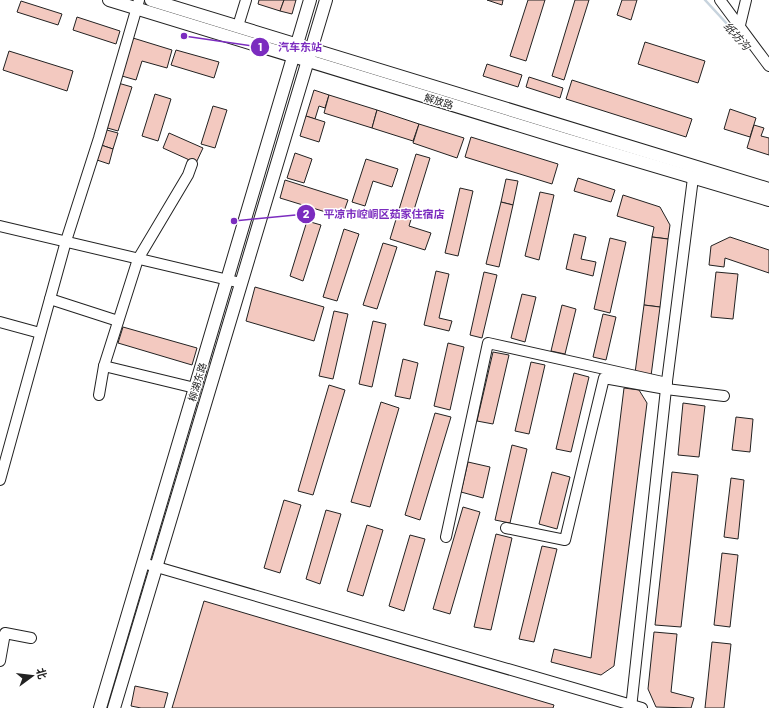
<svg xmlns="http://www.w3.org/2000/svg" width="769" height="708" viewBox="0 0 769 708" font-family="Barlow,'Noto Sans SC',sans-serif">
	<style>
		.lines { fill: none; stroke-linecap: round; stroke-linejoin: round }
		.stream { stroke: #c7d3dd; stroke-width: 2.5 }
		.building { fill: #f3c9c0; stroke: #222 }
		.minor-casing { stroke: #222; stroke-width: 12 }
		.major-casing { stroke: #222; stroke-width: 14 }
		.minor { stroke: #fff; stroke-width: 10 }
		.major { stroke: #fff; stroke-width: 12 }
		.labels { text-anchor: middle; stroke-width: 3; stroke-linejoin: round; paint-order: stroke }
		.street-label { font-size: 10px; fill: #222; stroke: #fff }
		.water-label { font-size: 11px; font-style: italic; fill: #222; stroke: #fff }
		.leader { fill: none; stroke: #7b2cbf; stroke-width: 1.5 }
		.callout-dot { fill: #7b2cbf; stroke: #fff; stroke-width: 1.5 }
		.mark-label { font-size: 12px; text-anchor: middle; font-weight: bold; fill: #fff }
		.callout-label { font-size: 11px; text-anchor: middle; font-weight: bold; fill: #7b2cbf; stroke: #fff; stroke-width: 3; stroke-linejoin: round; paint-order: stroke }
	</style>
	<rect width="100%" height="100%" fill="#fff"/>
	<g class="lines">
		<path class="stream" d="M705,0L751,50"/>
	</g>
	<g class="building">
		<path d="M259,0H284L280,11L258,4Z"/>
		<path d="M284,0H296L292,14L280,11Z"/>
		<path d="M487,0H503L502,5Z"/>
		<path d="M528,0H545L526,61L510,56Z"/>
		<path d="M575,0H589L564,80L552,76Z"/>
		<path d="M622,0H637L631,20L617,15Z"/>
		<path d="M21,1L62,14L58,25L17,12Z"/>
		<path d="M77,17L120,31L116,44L73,30Z"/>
		<path d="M133,38L172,50L167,68L142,61L136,80L122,76Z"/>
		<path d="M645,42L705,61L698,83L638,64Z"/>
		<path d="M176,50L219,62L214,78L171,65Z"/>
		<path d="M9,51L73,71L67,91L3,70Z"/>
		<path d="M487,64L522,75L518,87L483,76Z"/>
		<path d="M529,77L563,88L560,98L526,87Z"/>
		<path d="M572,80L692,119L686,137L566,99Z"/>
		<path d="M118,83L132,87L118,131L104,127Z"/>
		<path d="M314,90L329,95L325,108L319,106L315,119L306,116Z"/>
		<path d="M155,94L171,99L158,141L142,136Z"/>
		<path d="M329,95L377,110L372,128L324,113Z"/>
		<path d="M213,106L227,110L215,148L201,144Z"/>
		<path d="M730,109L756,118L750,137L724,129Z"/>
		<path d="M377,110L419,124L413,141L372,128Z"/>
		<path d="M306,116L325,122L319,142L300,136Z"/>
		<path d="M419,124L464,138L457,158L413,143Z"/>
		<path d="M754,125L764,128L761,136L769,138V155L747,148Z"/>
		<path d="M103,129L118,133L113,149L98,144Z"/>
		<path d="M169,133L203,148L196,163L163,148Z"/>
		<path d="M471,137L558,164L552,184L465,157Z"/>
		<path d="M98,144L113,149L109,164L94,159Z"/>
		<path d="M295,153L312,159L304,183L287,178Z"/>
		<path d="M416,154L430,158L409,226L431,233L425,250L390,239Z"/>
		<path d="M366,159L398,169L392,187L373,181L365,206L352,202Z"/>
		<path d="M578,178L615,190L611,202L574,191Z"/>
		<path d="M506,179L518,181L513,205L501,202Z"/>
		<path d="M285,180L348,200L342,217L280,198Z"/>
		<path d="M460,188L473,191L458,256L445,253Z"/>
		<path d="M540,192L554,195L539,260L525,256Z"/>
		<path d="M623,195L660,207L670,225L668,239L652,237L654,227L617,216Z"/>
		<path d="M501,202L513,205L499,267L486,264Z"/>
		<path d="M307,221L321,225L303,281L290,276Z"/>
		<path d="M344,229L359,234L337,301L323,297Z"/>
		<path d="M574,234L586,237L581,259L596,262L593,276L566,269Z"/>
		<path d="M652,237L668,239L660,307L644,305Z"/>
		<path d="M730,237L769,250V273L725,258L724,267L709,265L711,246Z"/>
		<path d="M610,238L626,242L610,313L594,309Z"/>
		<path d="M383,243L397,247L377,309L363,305Z"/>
		<path d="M436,271L449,274L439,318L452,321L449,331L424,325Z"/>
		<path d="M484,272L497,275L482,338L470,335Z"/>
		<path d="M716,272L738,274L733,319L711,317Z"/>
		<path d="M255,287L324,307L314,341L246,321Z"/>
		<path d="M522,294L536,297L525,342L511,338Z"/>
		<path d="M562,305L576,309L565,354L551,351Z"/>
		<path d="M644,305L660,307L651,376L635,373Z"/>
		<path d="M334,311L348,314L333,379L319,376Z"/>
		<path d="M603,314L616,317L606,360L593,357Z"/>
		<path d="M373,321L386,324L372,387L359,384Z"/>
		<path d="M123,327L197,348L192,365L118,343Z"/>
		<path d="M448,343L464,347L450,410L434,406Z"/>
		<path d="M493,352L509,355L493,424L477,421Z"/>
		<path d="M403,359L418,363L410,399L395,396Z"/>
		<path d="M531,362L545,365L529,434L515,431Z"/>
		<path d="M574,373L589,377L571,452L556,449Z"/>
		<path d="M329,385L345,390L313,495L298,491Z"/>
		<path d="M624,388L639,390L647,403L614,666L601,675L551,662L554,649L591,658Z"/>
		<path d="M381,402L399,408L370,507L351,502Z"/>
		<path d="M683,403L705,406L699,457L678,455Z"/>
		<path d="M435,413L451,417L420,520L405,515Z"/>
		<path d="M736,417L753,419L750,452L732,450Z"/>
		<path d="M512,445L527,449L510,523L495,520Z"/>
		<path d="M468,462L490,467L483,498L461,492Z"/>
		<path d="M552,472L570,477L557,529L539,524Z"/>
		<path d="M672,472L698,475L681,627L655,625Z"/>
		<path d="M731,478L744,480L738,539L724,537Z"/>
		<path d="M284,500L301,505L280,573L264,568Z"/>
		<path d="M463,507L480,512L450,614L433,609Z"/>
		<path d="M326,510L341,514L320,584L306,579Z"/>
		<path d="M367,525L383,530L363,596L347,591Z"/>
		<path d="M496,534L512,538L491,630L474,627Z"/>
		<path d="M410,535L425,539L404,611L389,606Z"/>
		<path d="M542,546L557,549L534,642L519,639Z"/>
		<path d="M722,553L738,555L730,627L714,625Z"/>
		<path d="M204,601L554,705L553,708H172Z"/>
		<path d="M654,632L677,634L671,692L694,698L691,708L656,707L648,689Z"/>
		<path d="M712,642L731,644L724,708H705Z"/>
		<path d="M135,686L168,693L164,708H141L131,706Z"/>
	</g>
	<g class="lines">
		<g class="minor-casing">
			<g id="minor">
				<path d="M720,0L769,66"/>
				<path d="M238,26L246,0"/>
				<path d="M739,29L746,0"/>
				<path d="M0,226L241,283"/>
				<path d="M50,299L118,321"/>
				<path d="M0,322L40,333"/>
				<path d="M104,366L195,388"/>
				<path d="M99,395L104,366L138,259L188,175L192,164"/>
				<path d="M0,480L66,241L99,138L139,0"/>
				<path d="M506,528L565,540L604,378L666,389L724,396"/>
				<path d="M446,537L488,343L667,383"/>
				<path d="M143,563L642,708"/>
				<path d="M0,661L5,633L31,638"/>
				<path d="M631,708L666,389L693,178"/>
			</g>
		</g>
		<g class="major-casing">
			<g id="major">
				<path d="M109,0L567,140L769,200"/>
				<path d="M151,0L769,189"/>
				<path d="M100,708L310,0"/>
				<path d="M114,708L326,0"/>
			</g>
		</g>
		<use href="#minor" class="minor"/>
		<use href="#major" class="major"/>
	</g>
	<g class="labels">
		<g class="street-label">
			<text transform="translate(439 101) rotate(17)" y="4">解放路</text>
			<text transform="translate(197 382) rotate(-73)" y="4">柳湖东路</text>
		</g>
		<g class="water-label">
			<text transform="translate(737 36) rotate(48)" y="4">纸坊沟</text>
		</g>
	</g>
	<path class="leader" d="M184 36L260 47M234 221L306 214"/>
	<g class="callout-dot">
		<circle cx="184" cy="36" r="4"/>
		<circle cx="234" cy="221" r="4"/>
		<circle cx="260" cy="47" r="10"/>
		<circle cx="306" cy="214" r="10"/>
	</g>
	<g class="mark-label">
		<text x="260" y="51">1</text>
		<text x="306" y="218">2</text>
	</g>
	<g class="callout-label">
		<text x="300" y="51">汽车东站</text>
		<text x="384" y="218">平凉市崆峒区茹家住宿店</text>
	</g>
	<g transform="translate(32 676) rotate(75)" stroke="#ffffff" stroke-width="3" paint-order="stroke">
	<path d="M0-3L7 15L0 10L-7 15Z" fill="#222222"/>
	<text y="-6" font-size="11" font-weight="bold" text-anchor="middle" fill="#222222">北</text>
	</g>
</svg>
